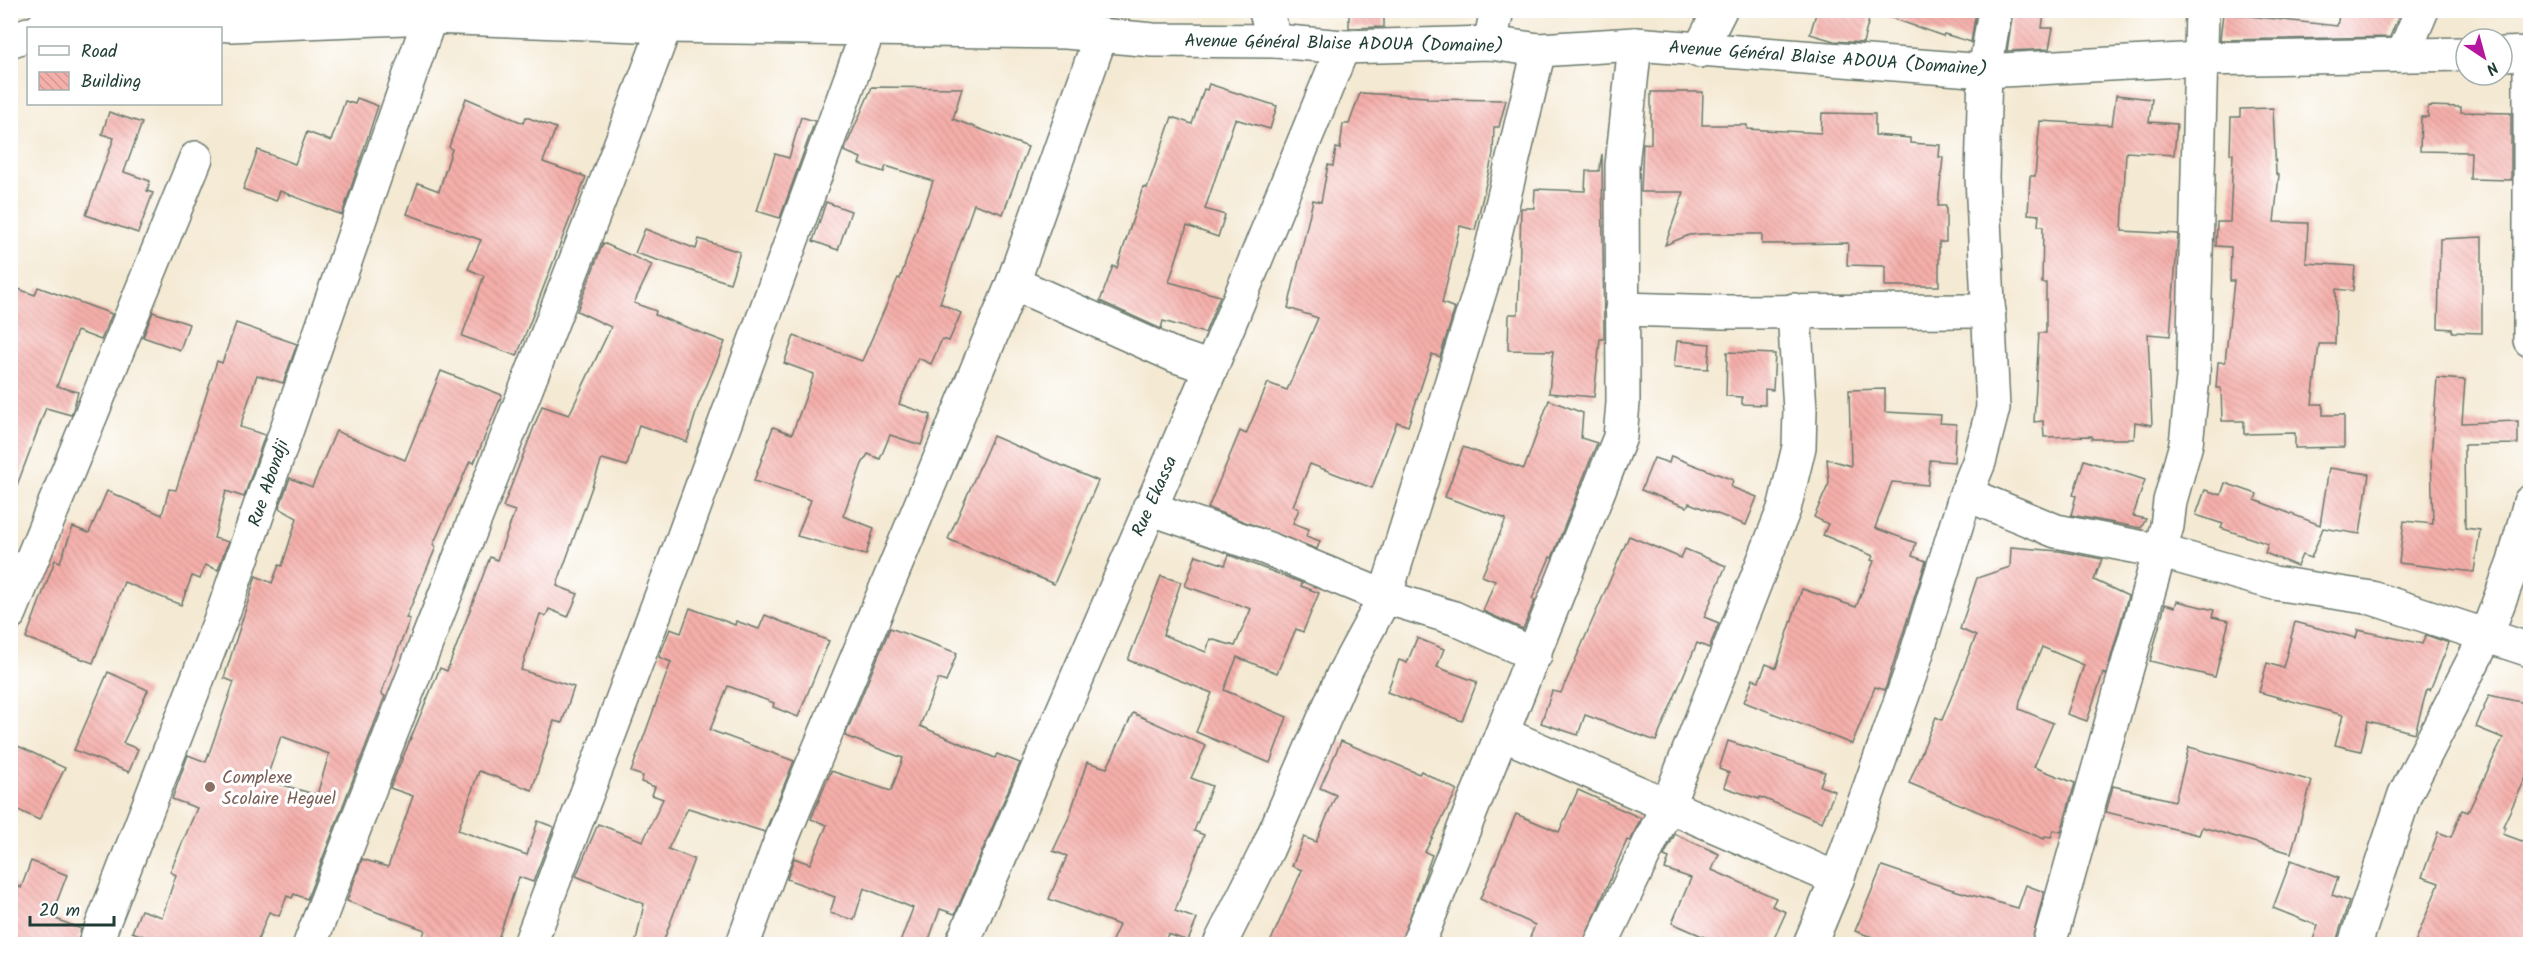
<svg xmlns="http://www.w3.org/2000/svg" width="2541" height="955" viewBox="0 0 2541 955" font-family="Kalam,sans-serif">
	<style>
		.building { fill: url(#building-back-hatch); fill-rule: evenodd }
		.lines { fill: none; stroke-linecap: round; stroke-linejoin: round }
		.minor-casing { stroke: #6a796c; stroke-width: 36 }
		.minor { stroke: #fff; stroke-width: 33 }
		.education-dot { fill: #8d6e63; stroke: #fff; stroke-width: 2 }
		.labels { text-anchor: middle; stroke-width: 6; stroke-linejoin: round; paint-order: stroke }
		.street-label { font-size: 18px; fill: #1f3d34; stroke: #fff }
		.education-label { font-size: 18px; fill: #785e54; stroke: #fff; text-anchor: start }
	</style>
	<defs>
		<pattern id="building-back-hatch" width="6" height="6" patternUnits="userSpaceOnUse" patternTransform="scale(1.5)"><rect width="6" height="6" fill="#f5afaa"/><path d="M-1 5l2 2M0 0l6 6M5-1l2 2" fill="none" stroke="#d29793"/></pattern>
	</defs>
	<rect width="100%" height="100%" fill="#fff"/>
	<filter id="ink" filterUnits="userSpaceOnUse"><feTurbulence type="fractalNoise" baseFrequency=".0167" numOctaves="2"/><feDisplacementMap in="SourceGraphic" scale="12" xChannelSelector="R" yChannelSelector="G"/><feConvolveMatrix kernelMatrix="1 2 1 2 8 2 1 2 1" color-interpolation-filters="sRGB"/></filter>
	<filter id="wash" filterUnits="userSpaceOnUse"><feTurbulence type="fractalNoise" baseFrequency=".008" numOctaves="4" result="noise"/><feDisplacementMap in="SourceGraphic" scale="24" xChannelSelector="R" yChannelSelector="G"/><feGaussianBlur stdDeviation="1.35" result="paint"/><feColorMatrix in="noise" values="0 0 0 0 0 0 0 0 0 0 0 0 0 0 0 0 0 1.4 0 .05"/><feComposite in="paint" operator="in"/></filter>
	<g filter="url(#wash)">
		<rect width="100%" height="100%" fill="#f4e9d3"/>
		<g id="blocks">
			<g class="building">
				<path d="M1349,10H1384V27L1349,28Z"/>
				<path d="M1817,10H1851L1870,15L1863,43L1834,41L1810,34Z"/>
				<path d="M1880,10L1976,11L1971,42L1944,34L1943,36L1880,14Z"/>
				<path d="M2340,10H2401L2390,37L2220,40L2223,13L2337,26Z"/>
				<path d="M2013,11L2044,13L2042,28H2053L2049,49L2007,51Z"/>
				<path d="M1209,84L1277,106L1270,129L1235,119L1205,209L1225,215L1218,237L1187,226L1169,282L1220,296L1205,333L1163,321L1161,329L1100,301L1113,266L1117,268L1143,187L1147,188L1172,117L1192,124L1204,89L1207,90Z"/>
				<path d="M872,87L962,88L953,119L1028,147L1003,214L974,204L940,303L961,313L949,341L942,339L931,364L918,358L899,404L931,415L921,445L890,435L880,459L868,454L862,464L843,516L874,528L866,555L797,536L811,500L754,481L773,427L792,434L814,374L784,363L794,336L862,361L898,278L900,279L933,181L886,166L884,172L859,164L861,158L844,151Z"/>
				<path d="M1651,92H1703L1702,125H1747V129L1821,133L1822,113L1875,114V135L1910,138V143L1940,145L1939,157H1943L1938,206H1946V242H1939V286H1885V266L1847,265L1848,243L1762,244V234H1702L1689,235L1665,245L1684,192H1641L1643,143L1651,144Z"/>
				<path d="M1360,93L1427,97V99L1506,100L1499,127H1494L1493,154L1475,230L1460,226L1442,303L1455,308L1440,357L1432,354L1408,426L1397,422L1372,488L1310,464L1293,506L1299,509L1293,523L1309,529L1306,536L1320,541L1317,549L1208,508L1240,431L1246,434L1268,383L1287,390L1318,318L1288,308L1313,200L1321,202L1328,165L1333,166L1336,148L1340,149L1343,124H1349Z"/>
				<path d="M2116,95L2152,99L2149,122L2177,124L2174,155L2126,152L2122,231L2178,234L2170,336L2148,334L2152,425L2135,422L2134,439H2092V436L2044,437L2043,421L2034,422L2039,333H2046V283H2042L2043,226H2038L2039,215L2028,214L2030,176H2035L2040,121L2112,125Z"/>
				<path d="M357,98L378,106L342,215L280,191L276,201L243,189L258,150L295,164L307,132L331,141L345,101L355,104Z"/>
				<path d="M466,98L523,123L526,117L556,128L543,162L586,177L517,356L462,336L484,276L468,269L481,240L407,214L418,183L439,191L452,149L449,147Z"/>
				<path d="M2428,106L2461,107V112L2511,113V180L2470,179L2471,152L2420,151L2421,117H2428Z"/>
				<path d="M2273,108L2276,174L2279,175L2274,222L2308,223L2306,263L2355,266L2353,291L2336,289L2335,344H2319L2312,404H2323V415H2344V447L2295,448V433L2244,434V421H2222L2221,388H2216L2218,362H2225L2234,281H2230L2231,247L2216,246L2217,222H2230L2233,154H2230L2231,117H2240V109Z"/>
				<path d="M109,112L142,123L124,172L150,181L147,191L153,193L138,233L86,215L114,138L102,134Z"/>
				<path d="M801,117L815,121L780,218L757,211L775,154L789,158Z"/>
				<path d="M1602,154L1604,339H1600L1594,397L1549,393L1553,351L1508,350L1509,314H1518L1521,208H1534L1535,189L1585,191L1586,171H1599Z"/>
				<path d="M826,202L851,211L838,250L813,241Z"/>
				<path d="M645,229L696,249L699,239L740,252L730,283L635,253Z"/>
				<path d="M2482,237V333L2452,332V329L2438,328L2440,239Z"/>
				<path d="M603,243L652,265L634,303L656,311L655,315L725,342L698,406L687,442L639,425L627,466L602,459L558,582L557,586L578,594L568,617L549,609L546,616L540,614L521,670L574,687L562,723L554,721L532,790L479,771L458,830L527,855L538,821L554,827L533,882L519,877L496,945H420L425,930L347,901L362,859L388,867L413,796L390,788L440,668L447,671L490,557L497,560L515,511L503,507L542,406L569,415L611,327L577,311Z"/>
				<path d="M10,286L35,295L38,287L112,314L101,340L77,331L57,386L78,392L73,410L71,415L46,408L13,496L10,495Z"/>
				<path d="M153,312L189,324L180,350L143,337Z"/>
				<path d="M236,323L297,344L283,383L257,375L240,427L265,435L244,497L226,491L214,538L228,542L218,570L205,565L200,579L192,576L181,605L124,582L93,663L26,638L55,560L60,562L73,527L89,533L107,491L162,515L169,489L176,490L217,361L222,363Z"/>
				<path d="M1677,341L1710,344L1708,369L1674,367Z"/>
				<path d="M1727,352L1775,354L1773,390L1765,389V405L1742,404V397L1726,396Z"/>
				<path d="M441,371L502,395L474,463L470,461L433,545L436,547L406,618L410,619L381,694L385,696L307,899L294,894L292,898L287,896L279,916L269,912L256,945H152L154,940L132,932L141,910L162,917L176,875L170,872L197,808L172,799L188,755L206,762L234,682L224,678L256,576L272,583L279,565L282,566L297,518L279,508L290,478L312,487L336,431L405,460ZM281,736L329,754L317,795L266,780Z"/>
				<path d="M2437,378L2465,380L2462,423L2518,421V444L2464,445L2465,528L2480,530L2474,572L2399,563L2404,521L2433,524L2431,458Z"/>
				<path d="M1885,389V412L1941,415L1940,423L1956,424L1954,462L1930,460L1928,485L1892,482L1875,528L1916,543L1912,556L1926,561L1885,690L1875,687L1852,744L1744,702L1753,679L1759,681L1766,664L1776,668L1802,589L1856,607L1874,561L1871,560L1873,556L1823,535L1828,524L1814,517L1829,483L1827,459L1851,466L1849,390Z"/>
				<path d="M1549,400L1583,413L1581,438L1597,443L1552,558L1550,557L1532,599L1535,600L1523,629L1483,611L1495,581L1482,576L1506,519L1445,497L1463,447L1524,469Z"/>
				<path d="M993,436L1098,481L1054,584L948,539Z"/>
				<path d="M1671,456L1733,480L1731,487L1757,497L1746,525L1689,503L1687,507L1641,490L1654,458L1669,463Z"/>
				<path d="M2084,460L2145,480L2133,516L2146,519L2141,528L2071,515L2076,496L2073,495Z"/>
				<path d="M2329,468L2369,474L2360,534L2323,528L2311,558L2302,555L2297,566L2265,553L2268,544L2221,528L2223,524L2196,515L2205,490L2221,495L2225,483L2257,494L2255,500L2320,525Z"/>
				<path d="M1629,536L1681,558L1685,549L1726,566L1704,617L1719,623L1709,648L1697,643L1656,741L1585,715L1578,735L1541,723L1552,691L1561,693Z"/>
				<path d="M2011,547L2059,551L2102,559L2094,580L2128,596L2106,675L2103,673L2087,721L2067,714L2084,665L2042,647L2020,701L2019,709L2053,723L2034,767L2075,783L2061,832L2054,830L2051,837L2045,836L2044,839L1909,783L1936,717L1942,720L1976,636L1960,629L1977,578L2010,567Z"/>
				<path d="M1196,555L1225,565L1229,555L1302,583L1301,586L1319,593L1303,632L1296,629L1277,673L1237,657L1224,690L1287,717L1270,763L1196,732L1212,693L1128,660L1161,576L1181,582L1163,635L1206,652L1210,639L1235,646L1251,609L1185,586Z"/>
				<path d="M2177,601L2214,610L2212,617L2229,621L2215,677L2150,661L2165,604L2175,607Z"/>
				<path d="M690,608L735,625L736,621L759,629L765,615L829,641L798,717L773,707L774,703L728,686L710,730L794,761L765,832L688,808L668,849L694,859L662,945H635L644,904L576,876L598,824L643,841L663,799L652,795L655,787L641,782L643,776L631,772L671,662L659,657L670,629L681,633Z"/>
				<path d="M2295,622L2356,638L2358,630L2422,644L2426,635L2449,643L2430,690L2427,689L2415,733L2368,721L2361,751L2335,745L2343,715L2259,692L2267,663L2283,668Z"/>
				<path d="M890,628L957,653L946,682L938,679L920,726L995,758L997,754L1020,763L955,914L940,909L927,945H899L913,908L864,888L854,920L830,913L835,897L787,879L794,858L810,864L827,825L811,819L831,771L891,791L903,758L845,736Z"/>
				<path d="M1417,638L1444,649L1437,667L1477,682L1462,721L1387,692L1399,660L1407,663Z"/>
				<path d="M108,672L148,690L123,743L138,749L129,772L74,750Z"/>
				<path d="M2489,695L2530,704V769L2503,826L2506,827L2503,834L2530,844V945H2414L2439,883L2422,877L2438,832L2451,837L2462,810L2468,812L2503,738L2476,727Z"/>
				<path d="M1133,713L1206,746L1191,778L1212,786L1194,831L1204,835L1175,911L1197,919L1188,941L1168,934L1163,945H1110L1119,925L1049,899L1067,856L1053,851L1069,817L1087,762L1107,768Z"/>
				<path d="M1341,741L1419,774L1421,771L1457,790L1425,852L1432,855L1400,945H1269L1302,870L1292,866L1304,837L1316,842L1336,795L1320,788Z"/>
				<path d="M1728,741L1825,772L1820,786L1835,791L1822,822L1760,797L1759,799L1724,787L1729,773L1719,769Z"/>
				<path d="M18,746L65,768L39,820L10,806V761Z"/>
				<path d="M2189,747L2312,781L2291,853L2202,827L2199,835L2106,812L2113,786L2175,801Z"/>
				<path d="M1578,790L1641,818L1630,841L1627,840L1582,945H1527L1535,925L1480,899L1516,814L1559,832Z"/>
				<path d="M1675,834L1719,854L1712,870L1776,898L1772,906L1786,912L1771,945H1707L1709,939L1672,923L1691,878L1665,869L1669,858L1664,856Z"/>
				<path d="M2291,860L2338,878L2332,895L2349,901L2335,945H2311L2318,926L2273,908Z"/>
				<path d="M31,861L67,875L51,917L81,929L77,945H10V883L21,888Z"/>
				<path d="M1882,866L1950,889L2018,908L2026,885L2044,892L2031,945H1894L1855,931Z"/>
			</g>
		</g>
	</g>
	<g filter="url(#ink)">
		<use href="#blocks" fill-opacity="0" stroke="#6a796c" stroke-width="1.5"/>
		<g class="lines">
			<g class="minor-casing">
				<g id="minor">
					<path d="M1265,10L1276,41"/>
					<path d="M42,28L59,21L107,18L231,25L430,17L665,26L1066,32L1153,40L1276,41L1343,47L1490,43L1539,50L1635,44L1985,71L2199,59L2466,54"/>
					<path d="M10,41L28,34"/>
					<path d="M1490,43L1497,10"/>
					<path d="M1699,51L1720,10"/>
					<path d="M2530,53V340"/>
					<path d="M2502,54L2530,53"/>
					<path d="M2403,55L2422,10"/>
					<path d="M1013,283L1176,356L1211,368"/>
					<path d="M1622,309L1723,312L1989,311"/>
					<path d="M1966,494L2056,531L2159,551L2274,583L2372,598L2530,650"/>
					<path d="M1149,508L1266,548L1385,597L1454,618L1535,655"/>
					<path d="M10,613L196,158"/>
					<path d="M1503,734L1837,879"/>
					<path d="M95,944L223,613L430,17L426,10"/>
					<path d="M310,944C426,637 551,334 665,26L654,10"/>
					<path d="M530,944L678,552L869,28L859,11"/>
					<path d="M743,944L778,848L1013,283L1101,35"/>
					<path d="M962,944L1211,368L1343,47"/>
					<path d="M1220,944L1268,848L1343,675L1385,597L1487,268L1539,50"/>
					<path d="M1418,944L1620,437L1623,403L1622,165L1635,44"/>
					<path d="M1601,944L1667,807L1784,509L1799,447L1800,410L1794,310"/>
					<path d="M1810,944L1837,879L1910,675L1966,494L1979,462L1993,408L1982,177L1985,71L1995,10"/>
					<path d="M2049,944L2167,526L2170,501L2186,444L2193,378L2202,10"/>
					<path d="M2355,944L2405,794L2486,636L2514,562L2530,502"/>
				</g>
			</g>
			<use href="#minor" class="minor"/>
		</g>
	</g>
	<circle class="education-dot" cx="210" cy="787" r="6"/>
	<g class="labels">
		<g class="street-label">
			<text transform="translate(1344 43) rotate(1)" y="6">Avenue Général Blaise ADOUA (Domaine)</text>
			<text transform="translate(1828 58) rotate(4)" y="6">Avenue Général Blaise ADOUA (Domaine)</text>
			<text transform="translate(268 483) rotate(-71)" y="6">Rue Abondji</text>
			<text transform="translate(1154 496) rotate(-66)" y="6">Rue Ekassa</text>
		</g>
		<g class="education-label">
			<text x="222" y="783">Complexe<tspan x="222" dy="21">Scolaire Heguel</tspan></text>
		</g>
	</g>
	<rect width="2541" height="955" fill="none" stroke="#fff" stroke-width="36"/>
	<rect x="27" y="27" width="195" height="78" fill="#ffffff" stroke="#a5b1ae" stroke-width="1.5"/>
	<rect x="39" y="46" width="30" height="9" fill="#ffffff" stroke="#a5b1ae" stroke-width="1.5"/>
	<text x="81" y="57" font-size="18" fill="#1f3d34">Road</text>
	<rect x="39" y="72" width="30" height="18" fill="url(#building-back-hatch)" stroke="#a5b1ae" stroke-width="1.5"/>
	<text x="81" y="87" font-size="18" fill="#1f3d34">Building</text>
	<g transform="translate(2484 57) rotate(144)"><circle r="28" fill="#ffffff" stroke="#a5b1ae" stroke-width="1.5"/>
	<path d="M0-4.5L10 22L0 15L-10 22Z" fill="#b5179e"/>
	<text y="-9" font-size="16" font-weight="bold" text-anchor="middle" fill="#1f3d34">N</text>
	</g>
	<path d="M30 916v9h84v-9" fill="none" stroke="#1f3d34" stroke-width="3"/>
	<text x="39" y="916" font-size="18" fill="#1f3d34" stroke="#ffffff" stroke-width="4.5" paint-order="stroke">20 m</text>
</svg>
